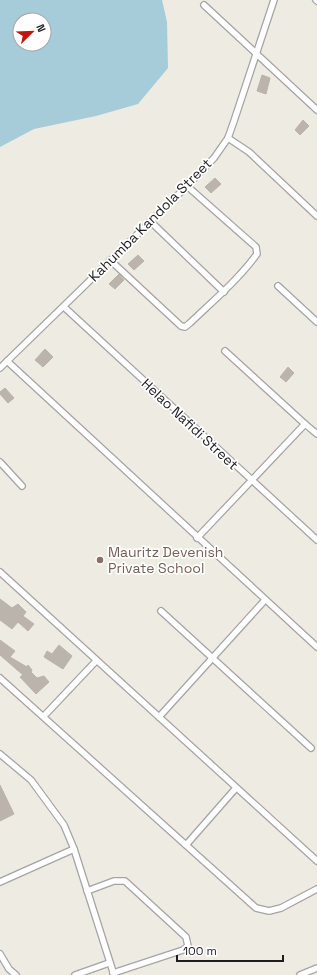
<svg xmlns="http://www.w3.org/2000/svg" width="317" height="975" viewBox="0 0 317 975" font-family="'Space Grotesk',sans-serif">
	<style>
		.water { fill: #a6cbd9; fill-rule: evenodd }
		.building { fill: #bab4ad; stroke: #beb2a7 }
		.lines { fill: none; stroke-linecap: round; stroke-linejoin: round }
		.street-casing { stroke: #a4a4a4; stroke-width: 8 }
		.street { stroke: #fff; stroke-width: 5.5 }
		.education-dot { fill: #8d6e63; stroke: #fff; stroke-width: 1.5 }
		.labels { text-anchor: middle; stroke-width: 3.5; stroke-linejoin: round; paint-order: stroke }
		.street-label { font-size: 14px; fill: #1d1d1d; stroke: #fff }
		.education-label { font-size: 14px; fill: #785e54; stroke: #fff; text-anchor: start }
	</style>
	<rect width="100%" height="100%" fill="#eeebe3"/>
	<path class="water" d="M0,0H162L167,22L168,68L138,104L96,116L34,129L0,147ZM20,20H44V44H20Z"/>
	<g class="building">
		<path d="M262,75L270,78L266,94L257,91Z"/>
		<path d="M303,120L309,126L300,135L295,130Z"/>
		<path d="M215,178L221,184L211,193L205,187Z"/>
		<path d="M138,255L144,261L134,270L128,264Z"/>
		<path d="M119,274L124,280L115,289L109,284Z"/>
		<path d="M45,349L53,357L43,367L35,360Z"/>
		<path d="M288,367L294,373L286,382L280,377Z"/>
		<path d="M5,388L14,398L8,403L0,394V392Z"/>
		<path d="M0,599L12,608L18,604L26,612L23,616L34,624L28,631L18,622L12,629L0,620Z"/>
		<path d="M0,640L15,651L10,657L27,667L28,665L32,670L31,672L37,678L44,676L49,682L36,694L20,677L23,675L0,655Z"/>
		<path d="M59,645L72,656L63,669L44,657L47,651L52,654Z"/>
		<path d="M0,785L14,814L0,821Z"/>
	</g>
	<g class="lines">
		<g class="street-casing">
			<g id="street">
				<path d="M316,0L317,1"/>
				<path d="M204,5L317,110"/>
				<path d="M228,138L249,152L317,216"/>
				<path d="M150,221L224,292"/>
				<path d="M110,260L181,326L185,327L190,323C213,301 238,280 257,254L256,247L187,186"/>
				<path d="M278,286L317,322"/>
				<path d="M64,307L317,540"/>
				<path d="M7,361L317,647"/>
				<path d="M0,368L187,186L214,158L228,138L234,121L274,0"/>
				<path d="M305,424L317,434"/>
				<path d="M0,462L22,486"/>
				<path d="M197,538L305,424L225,351"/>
				<path d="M0,572L317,861"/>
				<path d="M161,611L311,748"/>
				<path d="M0,678L256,908L269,911L281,908L317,889"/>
				<path d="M44,716L96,661"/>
				<path d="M159,717L265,600"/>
				<path d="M0,754L31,780L64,825L74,849L114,975"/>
				<path d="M186,845L236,788"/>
				<path d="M0,882L74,849"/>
				<path d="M87,891L114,881H125L186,937L188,946L183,950L113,973"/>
				<path d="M0,954L9,969L16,975"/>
				<path d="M75,975L109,963"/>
				<path d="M300,975L317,968"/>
			</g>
		</g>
		<use href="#street" class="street"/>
	</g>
	<circle class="education-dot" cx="100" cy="560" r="4"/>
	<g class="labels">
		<g class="street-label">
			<text transform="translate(150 220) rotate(-45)" y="5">Kahumba Kandola Street</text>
			<text transform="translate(190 424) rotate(43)" y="5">Helao Nafidi Street</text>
		</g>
		<g class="education-label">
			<text x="108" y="557">Mauritz Devenish<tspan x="108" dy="16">Private School</tspan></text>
		</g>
	</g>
	<g transform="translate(32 32) rotate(67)"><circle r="19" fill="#ffffff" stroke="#a5a5a5"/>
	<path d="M0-3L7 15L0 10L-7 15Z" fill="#be150c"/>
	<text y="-6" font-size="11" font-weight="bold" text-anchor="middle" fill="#1d1d1d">N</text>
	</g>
	<path d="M177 955v6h106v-6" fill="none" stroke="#1d1d1d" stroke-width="2"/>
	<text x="183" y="955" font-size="12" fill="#1d1d1d" stroke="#ffffff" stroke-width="3" paint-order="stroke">100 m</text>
</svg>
